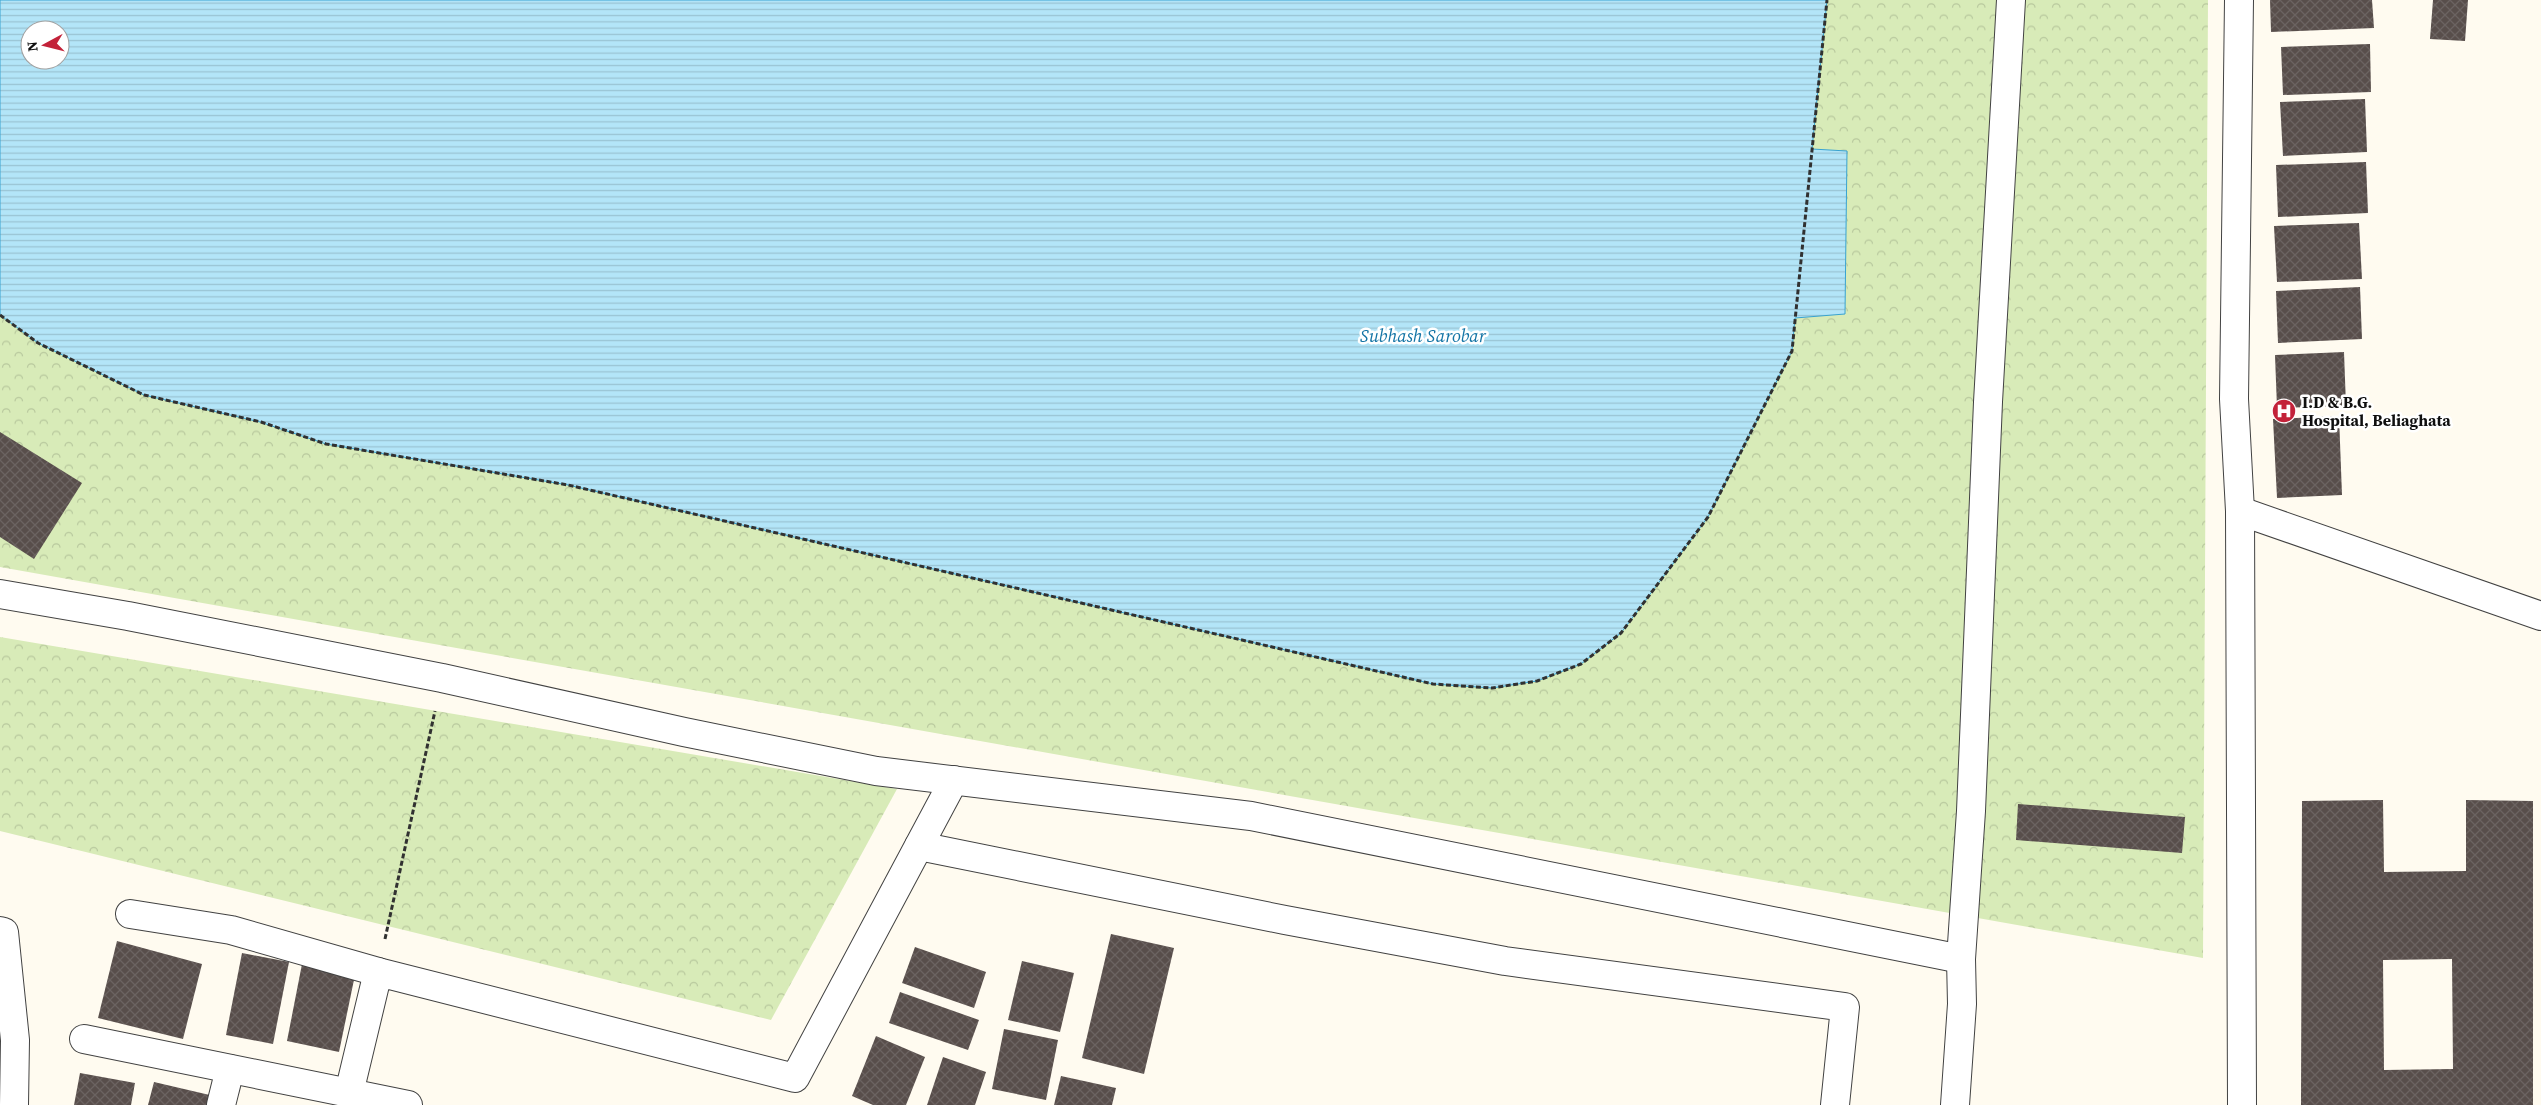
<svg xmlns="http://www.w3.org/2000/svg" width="2541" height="1105" viewBox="0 0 2541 1105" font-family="'Source Serif 4',serif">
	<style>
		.park { fill: url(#park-crowns); fill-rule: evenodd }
		.water { fill: url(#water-rules); stroke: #38a3d1; fill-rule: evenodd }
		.building { fill: url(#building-cross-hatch); fill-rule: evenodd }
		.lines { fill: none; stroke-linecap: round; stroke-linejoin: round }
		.minor-casing { stroke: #424242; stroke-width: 30 }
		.path { stroke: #313131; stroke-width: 3; stroke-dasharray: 5 2.5; stroke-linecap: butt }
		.minor { stroke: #fff; stroke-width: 28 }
		.labels { text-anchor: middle; stroke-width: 5; stroke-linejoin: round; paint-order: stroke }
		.poi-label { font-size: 16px; font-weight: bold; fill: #0f0f0f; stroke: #fff; text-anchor: start }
		.water-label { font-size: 18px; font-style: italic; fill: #1374a5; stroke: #fff }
	</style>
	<defs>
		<pattern id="park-crowns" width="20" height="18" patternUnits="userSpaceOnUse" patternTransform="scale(1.25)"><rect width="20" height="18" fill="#d8ebb8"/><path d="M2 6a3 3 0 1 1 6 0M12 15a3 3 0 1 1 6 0" fill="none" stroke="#b8c89d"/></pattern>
		<pattern id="water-rules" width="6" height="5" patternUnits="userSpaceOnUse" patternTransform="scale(1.25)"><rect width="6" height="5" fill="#b3e5f8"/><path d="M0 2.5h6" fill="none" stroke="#99c3d3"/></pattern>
		<pattern id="building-cross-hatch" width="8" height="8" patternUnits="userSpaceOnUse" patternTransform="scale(1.25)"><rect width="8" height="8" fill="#584e4b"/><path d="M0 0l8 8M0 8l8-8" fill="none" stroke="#6b6361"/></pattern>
	</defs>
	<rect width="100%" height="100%" fill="#fffbf0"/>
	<g class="park">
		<path d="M0,0H2208L2203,958L0,567ZM30,30H60V60H30Z"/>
		<path d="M0,637L897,789L771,1020L0,831Z"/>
	</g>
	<path class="water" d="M0,0H1827L1812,149L1847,151L1845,314L1795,318L1792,351L1708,517L1621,633L1581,664L1537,681L1492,688L1433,684L568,485L326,444L260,422L144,395L38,343L0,315ZM30,30H60V60H30Z"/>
	<g class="building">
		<path d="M2270,0H2372L2374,28L2271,32Z"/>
		<path d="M2433,0H2468L2465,41L2430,39Z"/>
		<path d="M2370,44L2371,92L2283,95L2281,47Z"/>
		<path d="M2365,99L2367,152L2283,156L2280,102Z"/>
		<path d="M2366,162L2368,213L2278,217L2276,165Z"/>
		<path d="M2359,223L2362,279L2277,282L2274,226Z"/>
		<path d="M2360,287L2362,339L2278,343L2276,291Z"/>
		<path d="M2344,352L2346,406L2277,408L2275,355Z"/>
		<path d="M2339,416L2342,495L2277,498L2273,419Z"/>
		<path d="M0,432L82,483L34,559L0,537Z"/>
		<path d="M2383,800L2384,872L2466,871V800L2533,801V1105H2301L2302,801ZM2452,959L2453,1069L2384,1070L2383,960Z"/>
		<path d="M2018,804L2185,817L2182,853L2016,840Z"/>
		<path d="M1111,934L1174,948L1144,1074L1082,1058Z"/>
		<path d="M117,941L202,964L183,1039L98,1018Z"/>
		<path d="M915,947L986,972L974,1008L902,983Z"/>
		<path d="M242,953L289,962L273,1044L226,1035Z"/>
		<path d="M1022,961L1074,973L1060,1032L1008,1020Z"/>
		<path d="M302,964L355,975L339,1052L287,1041Z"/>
		<path d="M900,992L979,1020L968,1050L889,1023Z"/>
		<path d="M1004,1029L1058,1040L1046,1100L992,1089Z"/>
		<path d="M876,1036L925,1057L906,1105H873L852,1096Z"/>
		<path d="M943,1057L986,1072L975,1105H927Z"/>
		<path d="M80,1073L135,1083L131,1105H74Z"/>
		<path d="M1061,1076L1116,1088L1112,1105H1054Z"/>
		<path d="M154,1082L214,1096L212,1105H148Z"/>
	</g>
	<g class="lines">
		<g class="minor-casing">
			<g id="minor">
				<path d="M2239,0L2234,399L2240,511L2242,1105"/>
				<path d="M2240,511L2541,616"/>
				<path d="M0,594L128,616L442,678L684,732L876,771L1251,816L1961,959"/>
				<path d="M919,846L1285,920L1505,961L1845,1007L1835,1105"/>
				<path d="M130,914L231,930L378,972"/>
				<path d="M0,931L4,932L15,1040L14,1105"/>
				<path d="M84,1039L408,1105"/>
				<path d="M349,1093L378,972L795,1078L954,780"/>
				<path d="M221,1105L230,1069"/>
				<path d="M1955,1105L1962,1004L1961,959L1971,811L1988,402L2011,0"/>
			</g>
		</g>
		<g class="path">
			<path d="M0,315L38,343L144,395L261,422L326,444L568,485L1433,684L1492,688L1537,681L1581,664L1621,633L1708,517L1792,351L1827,0"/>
			<path d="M385,939L435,711"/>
		</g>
		<use href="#minor" class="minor"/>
	</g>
	<defs>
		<g id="hospital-disc" transform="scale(1.25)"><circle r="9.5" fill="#c32239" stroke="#fff"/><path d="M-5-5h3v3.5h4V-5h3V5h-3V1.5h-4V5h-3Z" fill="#fff"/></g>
	</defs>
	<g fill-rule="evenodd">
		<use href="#hospital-disc" x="2284" y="411"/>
	</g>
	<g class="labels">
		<g class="poi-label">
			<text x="2302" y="408">I.D &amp; B.G.<tspan x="2302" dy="18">Hospital, Beliaghata</tspan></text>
		</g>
		<g class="water-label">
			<text x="1423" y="342">Subhash Sarobar</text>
		</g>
	</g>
	<g transform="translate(45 45) rotate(263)"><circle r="24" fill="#ffffff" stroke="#9f9f9f"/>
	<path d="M0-4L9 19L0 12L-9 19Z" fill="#c32239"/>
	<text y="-8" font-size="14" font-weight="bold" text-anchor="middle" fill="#0f0f0f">N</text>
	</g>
</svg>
